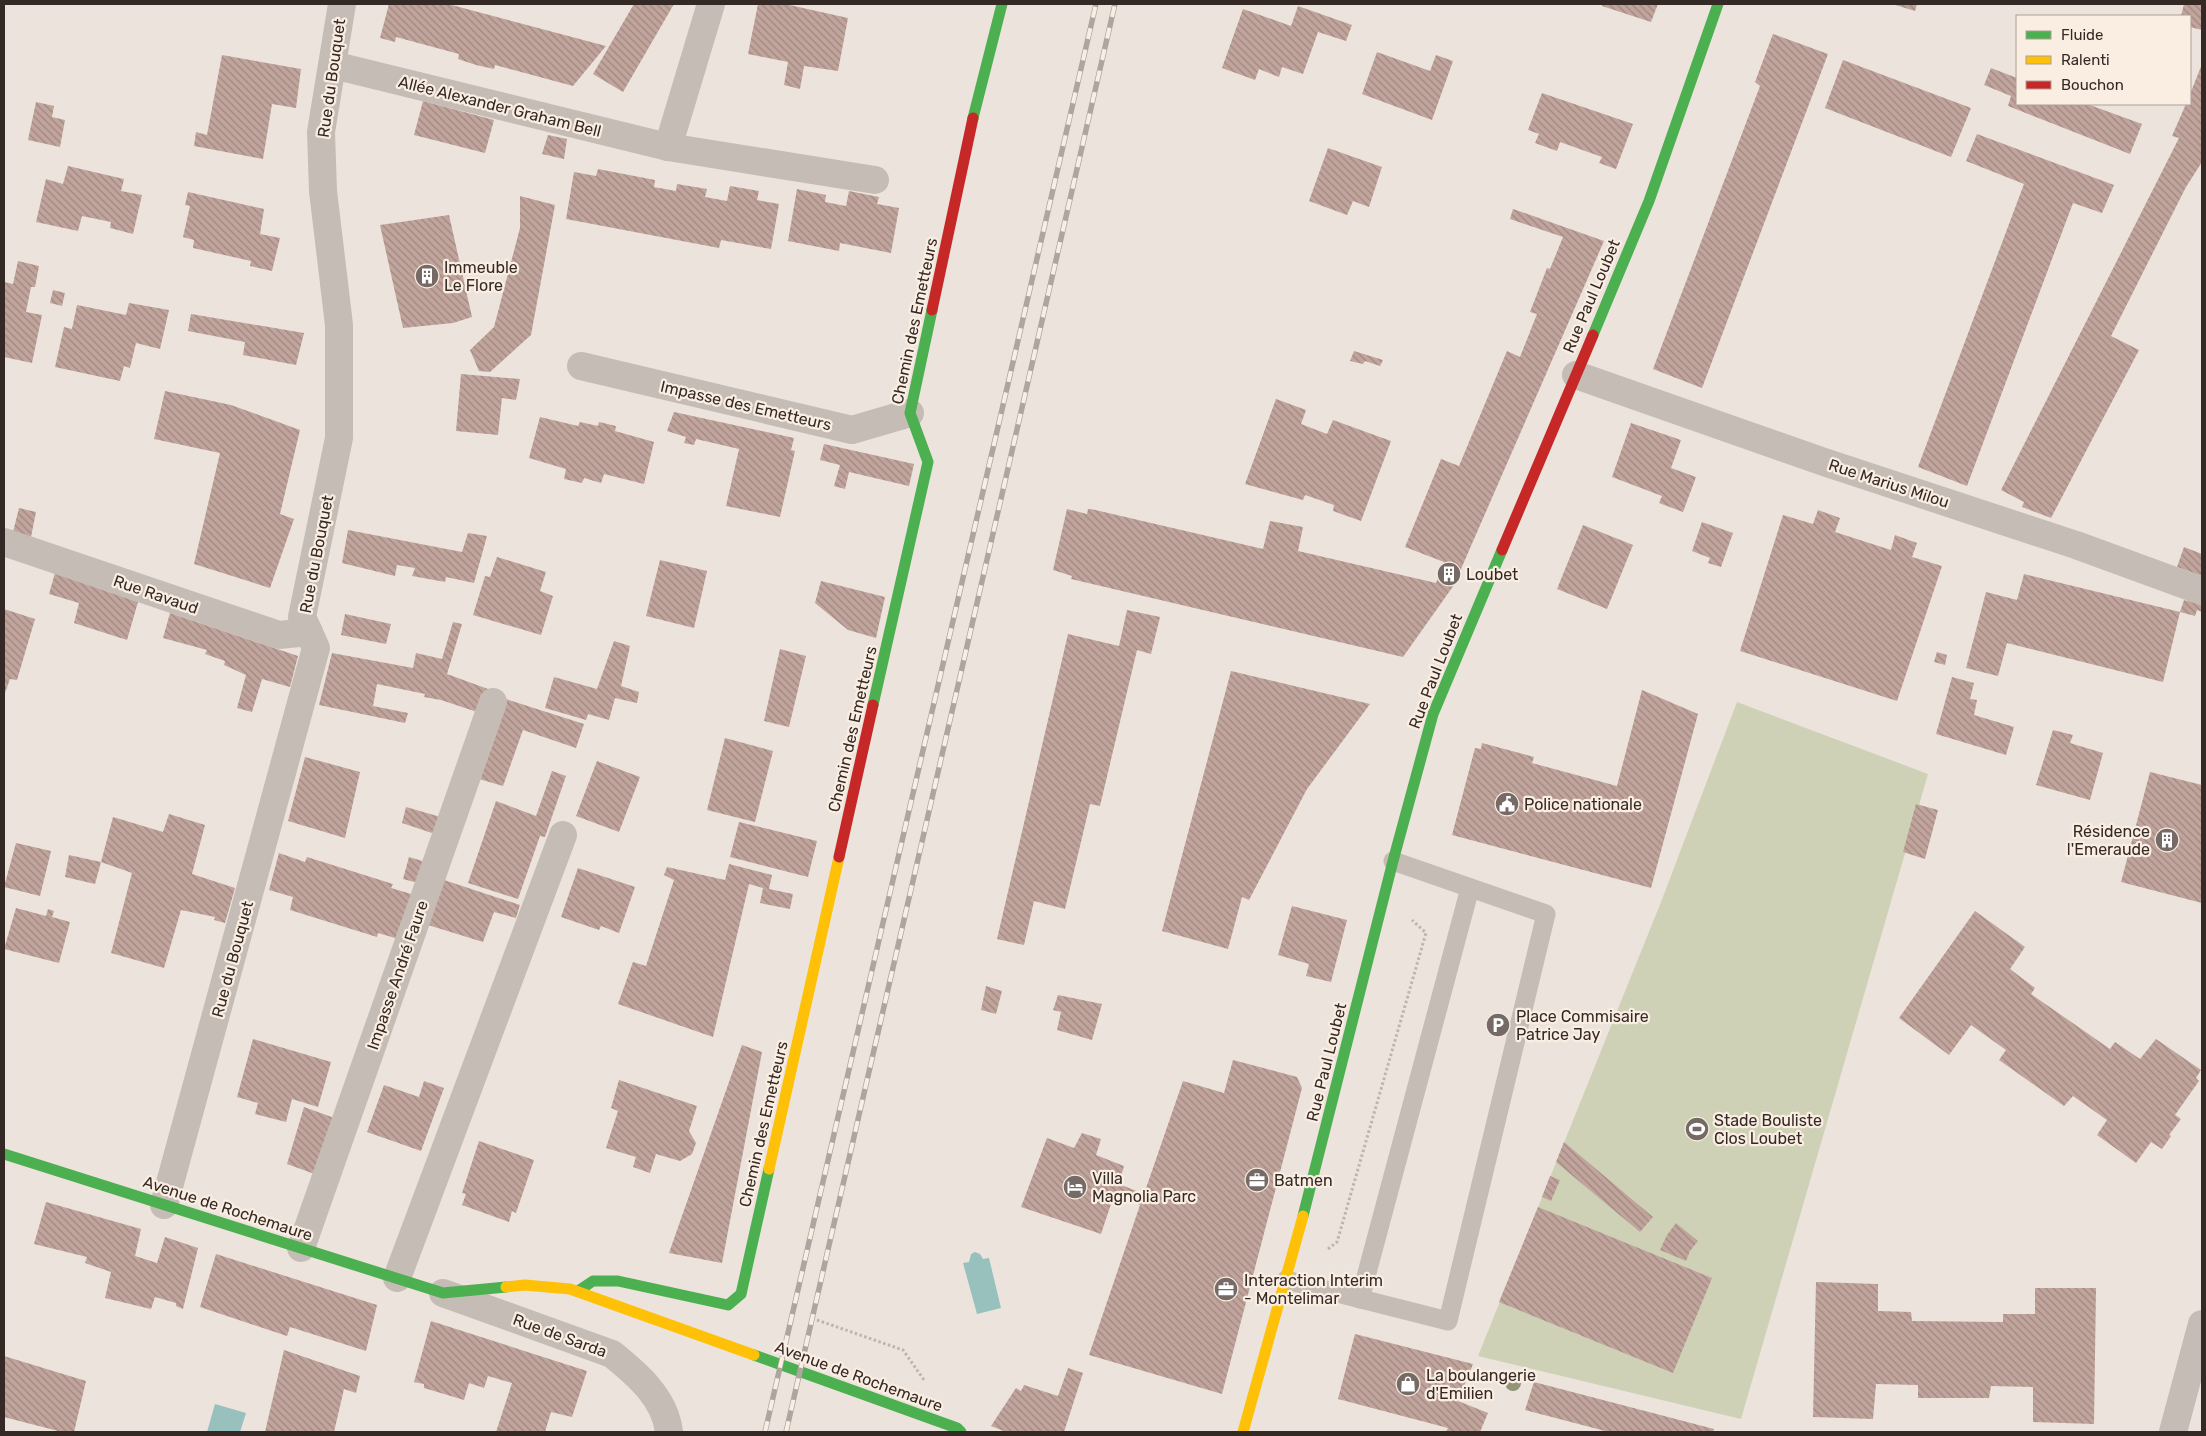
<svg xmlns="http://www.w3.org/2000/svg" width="2206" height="1436" viewBox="0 0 2206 1436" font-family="Rubik,sans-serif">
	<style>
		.pitch { fill: #ced1b6 }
		.water { fill: #98c0bc }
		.building { fill: url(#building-back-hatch) }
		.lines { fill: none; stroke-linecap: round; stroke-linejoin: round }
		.path { stroke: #bdb4af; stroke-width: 3; stroke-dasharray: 2.5 2.5; stroke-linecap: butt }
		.lane { stroke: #c5bcb6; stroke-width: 19 }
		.street { stroke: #c5bcb6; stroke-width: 28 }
		.fast { stroke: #4caf50; stroke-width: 11 }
		.slow { stroke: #ffc107; stroke-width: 11 }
		.jam { stroke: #c62828; stroke-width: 11 }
		.rail-casing { stroke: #aca5a0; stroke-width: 5.5 }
		.rail { stroke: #faeee3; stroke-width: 4; stroke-dasharray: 11; stroke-linecap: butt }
		.tree { fill: #919578 }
		.labels { text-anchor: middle; stroke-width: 4.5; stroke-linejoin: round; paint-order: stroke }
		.street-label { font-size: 16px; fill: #352925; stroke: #faeee3 }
		.poi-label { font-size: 16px; fill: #352925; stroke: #faeee3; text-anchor: start }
	</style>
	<defs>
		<pattern id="building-back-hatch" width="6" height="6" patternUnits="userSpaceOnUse" patternTransform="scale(1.25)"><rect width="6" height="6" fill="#c1a59d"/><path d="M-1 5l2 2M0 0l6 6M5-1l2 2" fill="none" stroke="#9e8680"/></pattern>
	</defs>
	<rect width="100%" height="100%" fill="#ece4dc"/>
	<path class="pitch" d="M1737,702L1928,774L1741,1419L1478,1356L1661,902Z"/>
	<g class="water">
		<path d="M975,1252L980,1254L983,1259L989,1258L1001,1308L977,1314L963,1263L969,1262L971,1254Z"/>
		<path d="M215,1404L246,1413L240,1432H207Z"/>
	</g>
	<g class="building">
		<path d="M389,4H448L606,46L573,86L495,65L494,69L476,65L458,59L459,54L396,37L395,42L380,38Z"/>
		<path d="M634,4H674L623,92L593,74Z"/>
		<path d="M758,4H785L848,18L838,71L804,66L800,89L784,85L788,62L748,54Z"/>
		<path d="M1602,4H1658L1651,22L1602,6Z"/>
		<path d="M1892,4H1917L1915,11Z"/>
		<path d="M2184,4H2202V30L2190,27V16H2181Z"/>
		<path d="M1298,6L1352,25L1346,41L1318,32L1303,74L1282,67L1279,77L1259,69L1255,80L1222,68L1243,9L1291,26Z"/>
		<path d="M1773,34L1828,54L1702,388L1653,369L1760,86L1755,82Z"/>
		<path d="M1377,52L1430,71L1436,55L1453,61L1432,120L1362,94Z"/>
		<path d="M222,55L301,69L296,108L272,104L263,159L194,146L196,132L207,135Z"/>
		<path d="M1843,60L1971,108L1951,157L1825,108Z"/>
		<path d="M2202,64V162L2186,187L2111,336L2139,350L2051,518L2022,507L2024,502L2001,490L2179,138L2172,136L2186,104H2190V94Z"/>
		<path d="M1991,68L2017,78V104H2087L2142,124L2130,154L2008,106L2011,96L1984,85Z"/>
		<path d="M1542,93L1633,124L1616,169L1599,163L1602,157L1560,142L1557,151L1535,143L1539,134L1528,130Z"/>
		<path d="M423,101L494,120L485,153L414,135Z"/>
		<path d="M36,102L54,106L52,117L65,120L60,147L28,140Z"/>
		<path d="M1977,134L2114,185L2102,213L2073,203L1967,486L1918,467L2024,184L1966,161Z"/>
		<path d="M548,135L567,139L564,159L542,154Z"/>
		<path d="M1328,148L1382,167L1369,207L1353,201L1347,215L1309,201Z"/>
		<path d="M68,166L124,179L121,191L142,195L133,234L110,228L111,222L82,216L78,231L36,222L46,179L63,184Z"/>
		<path d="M598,169L655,180L654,187L676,191L677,184L707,189L705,197L727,201L730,186L759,191L757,200L779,204L771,249L721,240L719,248L566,219L574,172L596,176Z"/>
		<path d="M797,189L826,195L825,202L846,206L849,191L879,197L877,204L899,208L891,253L840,243L839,251L788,241Z"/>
		<path d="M188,192L264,209L260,234L280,238L272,271L250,266L251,261L193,248L194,240L183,237L190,206L185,205Z"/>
		<path d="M520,196L555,205L531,335L490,372L479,371L470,350L494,327L520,228Z"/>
		<path d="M1513,209L1604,241L1454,585L1403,657L1071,579L1072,576L1053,570L1067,509L1087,514L1088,509H1091L1263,549L1270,521L1303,527L1298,551L1436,583L1444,562L1405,547L1441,459L1459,466L1507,351L1520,357L1537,314L1530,312L1547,268L1550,269L1563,237L1510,219Z"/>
		<path d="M449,215L472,317L453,323L403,328L380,225Z"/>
		<path d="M18,261L39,266L35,287H31L26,312L42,315L32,363L4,357V282L13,284Z"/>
		<path d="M53,290L65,293L62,306L50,303Z"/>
		<path d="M129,303L169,310L160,349L136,343L130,368L124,366L120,381L55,367L64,327L72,329L77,305L126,315Z"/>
		<path d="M191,314L304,333L296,365L243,355L245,342L188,331Z"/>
		<path d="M1354,351L1383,360L1380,366L1365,361L1363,364L1350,361Z"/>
		<path d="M461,374L520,379L516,400L502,398L498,435L456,431Z"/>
		<path d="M165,391L231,405L300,430L280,514L294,519L270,588L194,564L220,453L154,439Z"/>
		<path d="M1276,399L1306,410L1301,424L1327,434L1333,420L1391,441L1361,521L1333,511L1334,505L1305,495L1303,500L1245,484Z"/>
		<path d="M674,412L794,438L791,450L795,451L780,517L726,506L739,449L696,439L694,445L684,443L686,437L667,431Z"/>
		<path d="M540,417L578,426L580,422L598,426L599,422L616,426L615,431L654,442L644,484L604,474L601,483L584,478L582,483L564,479L566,469L529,458Z"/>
		<path d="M1631,423L1681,440L1671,468L1696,477L1683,512L1659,503L1662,496L1612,477Z"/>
		<path d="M824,444L914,464L909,486L849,472L845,489L834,486L840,465L820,460Z"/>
		<path d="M19,508L36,512L30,542L12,536Z"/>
		<path d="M1818,510L1840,518L1835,532L1891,550L1895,535L1917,543L1912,557L1942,566L1897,701L1740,651L1783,515L1813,524Z"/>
		<path d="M1702,522L1733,533L1721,567L1708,563L1710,558L1692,551Z"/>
		<path d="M1583,525L1633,545L1607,609L1557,589Z"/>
		<path d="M348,530L462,552L468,533L487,536L474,583L446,577L445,582L412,576L415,568L397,565L395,576L342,563Z"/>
		<path d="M2184,547L2202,554V576L2177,567Z"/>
		<path d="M497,557L546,572L540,591L553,596L541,635L473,615L485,576L490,577Z"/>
		<path d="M660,560L707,571L694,628L646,616Z"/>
		<path d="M55,573L138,602L127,640L74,623L79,603L49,594Z"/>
		<path d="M2024,574L2180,612L2163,682L2007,643L1998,676L1966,668L1986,592L2017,600Z"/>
		<path d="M821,581L885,597L876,638L848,630L815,603Z"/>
		<path d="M2184,600L2202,604V612L2197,610L2195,616L2180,612Z"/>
		<path d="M4,609L35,619L17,680L10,679L4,696Z"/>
		<path d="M1127,610L1160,617L1151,654L1137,650L1100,806L1090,804L1065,909L1034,901L1024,945L997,939L1068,634L1119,646Z"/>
		<path d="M170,613L298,656L290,687L262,679L252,712L237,708L246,675L224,665L225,661L205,654L207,650L163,638Z"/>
		<path d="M345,614L391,624L386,644L341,635Z"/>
		<path d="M453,622L462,624L447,674L488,689L480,713L441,700L424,697L425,694L377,684L373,706L408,713L405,723L319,705L332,653L413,668L416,653L442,659Z"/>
		<path d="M614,641L630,646L621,686L639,692L637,703L615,698L609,720L588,714L586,720L545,708L554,677L597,689Z"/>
		<path d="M780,649L806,656L789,727L764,721Z"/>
		<path d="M1937,652L1947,655L1945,665L1934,662Z"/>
		<path d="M1231,671L1370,704L1307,789L1249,900L1242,897L1228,949L1162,931Z"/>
		<path d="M1952,677L1974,683L1970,699L1977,700L1974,715L2014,727L2006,755L1936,734Z"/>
		<path d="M1642,690L1698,714L1651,888L1452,835L1475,748L1481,749L1482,743L1534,757L1532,763L1617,786Z"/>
		<path d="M506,699L584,724L576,748L523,730L503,786L479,779Z"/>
		<path d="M2053,730L2073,735L2070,743L2103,753L2090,800L2036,785Z"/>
		<path d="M725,738L773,751L755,822L707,810Z"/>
		<path d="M305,757L360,772L345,838L288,821Z"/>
		<path d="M597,761L640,777L619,832L576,816Z"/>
		<path d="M552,771L566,776L545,837L540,836L518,899L468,883L496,801L536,816Z"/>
		<path d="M2150,772L2202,785V903L2121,882Z"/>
		<path d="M1916,804L1938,810L1925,859L1903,852Z"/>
		<path d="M406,807L444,818L438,835L402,823Z"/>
		<path d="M169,814L205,825L192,874L235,888L225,923L214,920L215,917L181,910L164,968L111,953L132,873L101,862L113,817L163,832Z"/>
		<path d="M739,822L817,841L808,877L730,857Z"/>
		<path d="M16,843L51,851L40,896L4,887Z"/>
		<path d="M279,853L305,862L307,857L393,884L391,888L418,896L402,940L378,933L377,937L290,910L293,897L269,890Z"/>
		<path d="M69,855L101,862L95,884L65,877Z"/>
		<path d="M409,857L429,863L422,884L403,879Z"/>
		<path d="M729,864L772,875L769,889L793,894L790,909L760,903L763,888L749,884L713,1037L618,1004L633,962L646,966L674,880L664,875L667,867L725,880Z"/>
		<path d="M578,868L635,887L619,933L601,926L599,930L561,917Z"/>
		<path d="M444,880L520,905L516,918L494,912L483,942L428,925Z"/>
		<path d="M1292,906L1347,920L1331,982L1306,976L1309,964L1278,955Z"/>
		<path d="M16,908L46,916L48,909L54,911L52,917L70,922L59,963L4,949Z"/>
		<path d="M1975,911L2025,947L2010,969L2035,988L2031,994L2110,1049L2115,1042L2140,1059L2156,1039L2201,1070L2196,1078L2199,1081L2175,1115L2181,1119L2169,1135L2171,1136L2162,1149L2151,1142L2136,1163L2097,1135L2107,1120L2073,1096L2064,1106L1999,1060L2006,1050L1971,1025L1949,1055L1899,1018Z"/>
		<path d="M986,986L1002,991L996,1014L981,1010Z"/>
		<path d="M1058,995L1102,1004L1092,1040L1057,1030L1061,1012L1053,1010Z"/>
		<path d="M253,1039L331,1062L318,1107L292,1099L286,1122L255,1114L258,1103L237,1097Z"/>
		<path d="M742,1045L762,1052L722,1263L669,1253Z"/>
		<path d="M1233,1060L1297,1077L1302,1088L1222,1394L1089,1355L1140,1205L1114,1195L1101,1234L1021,1207L1047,1138L1074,1148L1082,1133L1101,1139L1096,1155L1124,1166L1119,1184L1144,1194L1183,1081L1224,1093Z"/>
		<path d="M619,1080L697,1106L689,1131L696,1143L692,1154L680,1161L656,1154L650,1173L633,1167L636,1157L606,1148L618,1111L611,1108Z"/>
		<path d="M424,1081L444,1088L421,1151L367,1132L384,1085L419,1097Z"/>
		<path d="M304,1107L340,1120L320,1176L287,1164Z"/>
		<path d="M479,1141L534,1160L516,1213L512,1211L509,1222L462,1205L466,1194L462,1193Z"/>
		<path d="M1564,1142L1653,1217L1640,1232L1556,1162Z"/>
		<path d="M1550,1176L1560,1180L1551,1201L1542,1197Z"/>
		<path d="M46,1202L141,1229L135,1256L157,1263L165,1237L198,1248L183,1309L176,1306V1303L155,1297L151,1309L105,1298L111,1272L85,1263L87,1257L34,1244Z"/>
		<path d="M1538,1207L1712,1278L1673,1373L1499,1302Z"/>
		<path d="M1676,1223L1698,1241L1690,1251L1686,1261L1660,1250L1667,1235Z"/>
		<path d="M216,1254L377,1305L366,1351L290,1327L287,1336L200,1307Z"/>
		<path d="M1816,1282L1878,1284V1311L1911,1312L1912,1321L2003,1322V1314H2035V1288H2096L2094,1424L2033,1422V1387L1991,1386L1989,1398H1918V1385L1876,1384L1873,1419L1813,1417Z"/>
		<path d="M431,1321L587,1371L572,1417L551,1412L545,1432H496L512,1383L488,1376L484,1388L469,1383L464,1400L424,1388V1384L414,1382Z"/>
		<path d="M1355,1334L1473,1364L1458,1401L1488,1413L1480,1432H1446L1448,1428L1338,1399Z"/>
		<path d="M284,1350L360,1376L356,1393L344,1389L334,1432H265Z"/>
		<path d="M4,1356L86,1381L74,1432H62L4,1417Z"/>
		<path d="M1068,1368L1083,1373L1064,1432H1006L991,1426L1016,1388L1021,1391L1024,1385L1058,1396Z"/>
		<path d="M1534,1382L1714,1429L1713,1432H1609L1525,1410Z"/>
	</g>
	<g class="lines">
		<g class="path">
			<path d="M1328,1249L1337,1242L1426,933L1412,920"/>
			<path d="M817,1320L903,1350L924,1380"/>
		</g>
		<g class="lane">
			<path d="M1286,1280L1448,1321L1546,914L1393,861"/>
			<path d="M1360,1299L1470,888"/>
		</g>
		<g class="street">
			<path d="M333,65L668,147L875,180"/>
			<path d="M668,147L711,4"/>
			<path d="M581,366L852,430L910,413"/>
			<path d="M1576,375L1824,462L2076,545L2202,591"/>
			<path d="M4,542L279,635L309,632"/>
			<path d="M164,1205L316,648L302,617L339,438V325L323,191L321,132L342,4"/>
			<path d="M301,1248L493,702"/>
			<path d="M397,1278L563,835"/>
			<path d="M443,1293L612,1354C638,1375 665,1398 669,1432"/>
			<path d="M2173,1432L2202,1324"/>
		</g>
		<g class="fast">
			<path d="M973,118L1002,4"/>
			<path d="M1593,335L1649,201L1718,4"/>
			<path d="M873,705L928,462L910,413L932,310"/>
			<path d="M4,1154L443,1293L506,1287"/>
			<path d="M1303,1216L1393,861L1433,714L1502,550"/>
			<path d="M578,1291L593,1281H618L728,1305L741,1294L769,1169"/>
			<path d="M754,1355L957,1428L961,1432"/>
		</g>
		<g class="slow">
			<path d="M769,1169L839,857"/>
			<path d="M506,1287L525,1285L570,1289L754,1355"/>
			<path d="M1243,1432L1303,1216"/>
		</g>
		<g class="jam">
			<path d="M932,310L973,118"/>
			<path d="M1502,550L1593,335"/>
			<path d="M839,857L873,705"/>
		</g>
		<g class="rail-casing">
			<g id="rail">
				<path d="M765,1432L1096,4"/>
				<path d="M786,1432L1115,4"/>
			</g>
		</g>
		<use href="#rail" class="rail"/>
	</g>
	<circle class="tree" cx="1513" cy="1383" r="8"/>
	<defs>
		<g id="building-disc" transform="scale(1.25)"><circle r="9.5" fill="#756a65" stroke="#faeee3"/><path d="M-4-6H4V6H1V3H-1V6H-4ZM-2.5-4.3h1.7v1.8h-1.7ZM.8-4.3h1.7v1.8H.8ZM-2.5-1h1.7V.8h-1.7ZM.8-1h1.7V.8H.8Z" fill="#fff"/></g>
		<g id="civic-disc" transform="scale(1.25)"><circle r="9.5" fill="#756a65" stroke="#faeee3"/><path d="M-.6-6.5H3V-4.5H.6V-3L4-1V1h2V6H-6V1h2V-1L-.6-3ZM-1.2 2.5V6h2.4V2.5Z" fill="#fff"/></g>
		<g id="parking-disc" transform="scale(1.25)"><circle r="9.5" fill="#756a65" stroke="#faeee3"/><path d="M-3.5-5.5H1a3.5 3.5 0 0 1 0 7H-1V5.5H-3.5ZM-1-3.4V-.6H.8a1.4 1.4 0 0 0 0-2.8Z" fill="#fff"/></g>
		<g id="stadium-disc" transform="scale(1.25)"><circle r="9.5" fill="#756a65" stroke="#faeee3"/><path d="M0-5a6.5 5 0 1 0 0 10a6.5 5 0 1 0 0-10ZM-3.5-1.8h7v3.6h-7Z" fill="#fff"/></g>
		<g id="office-disc" transform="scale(1.25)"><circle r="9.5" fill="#756a65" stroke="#faeee3"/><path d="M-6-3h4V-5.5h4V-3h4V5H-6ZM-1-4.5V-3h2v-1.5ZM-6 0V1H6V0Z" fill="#fff"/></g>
		<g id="hotel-disc" transform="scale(1.25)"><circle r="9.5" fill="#756a65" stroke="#faeee3"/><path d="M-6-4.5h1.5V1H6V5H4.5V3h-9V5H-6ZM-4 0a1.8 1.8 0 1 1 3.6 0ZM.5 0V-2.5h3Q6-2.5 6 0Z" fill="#fff"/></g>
		<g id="shop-disc" transform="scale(1.25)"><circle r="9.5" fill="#756a65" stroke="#faeee3"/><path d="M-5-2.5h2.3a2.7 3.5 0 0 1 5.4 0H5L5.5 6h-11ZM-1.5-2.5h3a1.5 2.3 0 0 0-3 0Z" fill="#fff"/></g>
	</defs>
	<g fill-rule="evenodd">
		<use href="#building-disc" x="427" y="276"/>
		<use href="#building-disc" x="1449" y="574"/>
		<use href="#civic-disc" x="1507" y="804"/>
		<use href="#building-disc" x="2167" y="840"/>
		<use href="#parking-disc" x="1498" y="1025"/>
		<use href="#stadium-disc" x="1697" y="1129"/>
		<use href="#office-disc" x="1257" y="1180"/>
		<use href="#hotel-disc" x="1075" y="1187"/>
		<use href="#office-disc" x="1226" y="1289"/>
		<use href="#shop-disc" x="1408" y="1384"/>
	</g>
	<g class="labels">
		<g class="street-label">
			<text transform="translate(331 78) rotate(-82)" y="6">Rue du Bouquet</text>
			<text transform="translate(500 106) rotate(14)" y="6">Allée Alexander Graham Bell</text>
			<text transform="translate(1591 296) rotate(-67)" y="6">Rue Paul Loubet</text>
			<text transform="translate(914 321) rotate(-78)" y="6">Chemin des Emetteurs</text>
			<text transform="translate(746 405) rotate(13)" y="6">Impasse des Emetteurs</text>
			<text transform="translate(1889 483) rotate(18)" y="6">Rue Marius Milou</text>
			<text transform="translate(316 554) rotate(-79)" y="6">Rue du Bouquet</text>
			<text transform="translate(156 594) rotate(19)" y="6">Rue Ravaud</text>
			<text transform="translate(1435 671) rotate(-69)" y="6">Rue Paul Loubet</text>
			<text transform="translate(852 729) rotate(-77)" y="6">Chemin des Emetteurs</text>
			<text transform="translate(232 959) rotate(-75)" y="6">Rue du Bouquet</text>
			<text transform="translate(397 975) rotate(-71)" y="6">Impasse André Faure</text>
			<text transform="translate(1326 1062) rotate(-76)" y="6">Rue Paul Loubet</text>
			<text transform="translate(763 1124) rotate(-77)" y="6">Chemin des Emetteurs</text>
			<text transform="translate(228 1208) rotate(18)" y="6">Avenue de Rochemaure</text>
			<text transform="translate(560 1335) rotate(20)" y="6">Rue de Sarda</text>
			<text transform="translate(859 1376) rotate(20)" y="6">Avenue de Rochemaure</text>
		</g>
		<g class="poi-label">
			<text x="444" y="273">Immeuble<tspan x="444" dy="18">Le Flore</tspan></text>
			<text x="1466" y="580">Loubet</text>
			<text x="1524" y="810">Police nationale</text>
			<text x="2150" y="837" text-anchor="end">Résidence<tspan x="2150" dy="18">l'Emeraude</tspan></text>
			<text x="1516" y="1022">Place Commisaire<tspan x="1516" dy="18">Patrice Jay</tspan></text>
			<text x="1714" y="1126">Stade Bouliste<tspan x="1714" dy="18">Clos Loubet</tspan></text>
			<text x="1092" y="1184">Villa<tspan x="1092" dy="18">Magnolia Parc</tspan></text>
			<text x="1274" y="1186">Batmen</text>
			<text x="1244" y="1286">Interaction Interim<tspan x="1244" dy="18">- Montelimar</tspan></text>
			<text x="1426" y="1381">La boulangerie<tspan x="1426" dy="18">d'Emilien</tspan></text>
		</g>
	</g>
	<rect width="2206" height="1436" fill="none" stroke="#352925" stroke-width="10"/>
	<rect x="2016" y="15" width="175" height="90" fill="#faeee3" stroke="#ab9f97"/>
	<rect x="2026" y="31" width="25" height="8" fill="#4caf50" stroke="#ab9f97"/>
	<text x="2061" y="40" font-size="15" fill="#352925">Fluide</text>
	<rect x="2026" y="56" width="25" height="8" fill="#ffc107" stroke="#ab9f97"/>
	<text x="2061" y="65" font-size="15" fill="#352925">Ralenti</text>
	<rect x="2026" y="81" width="25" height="8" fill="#c62828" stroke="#ab9f97"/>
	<text x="2061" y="90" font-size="15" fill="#352925">Bouchon</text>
</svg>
